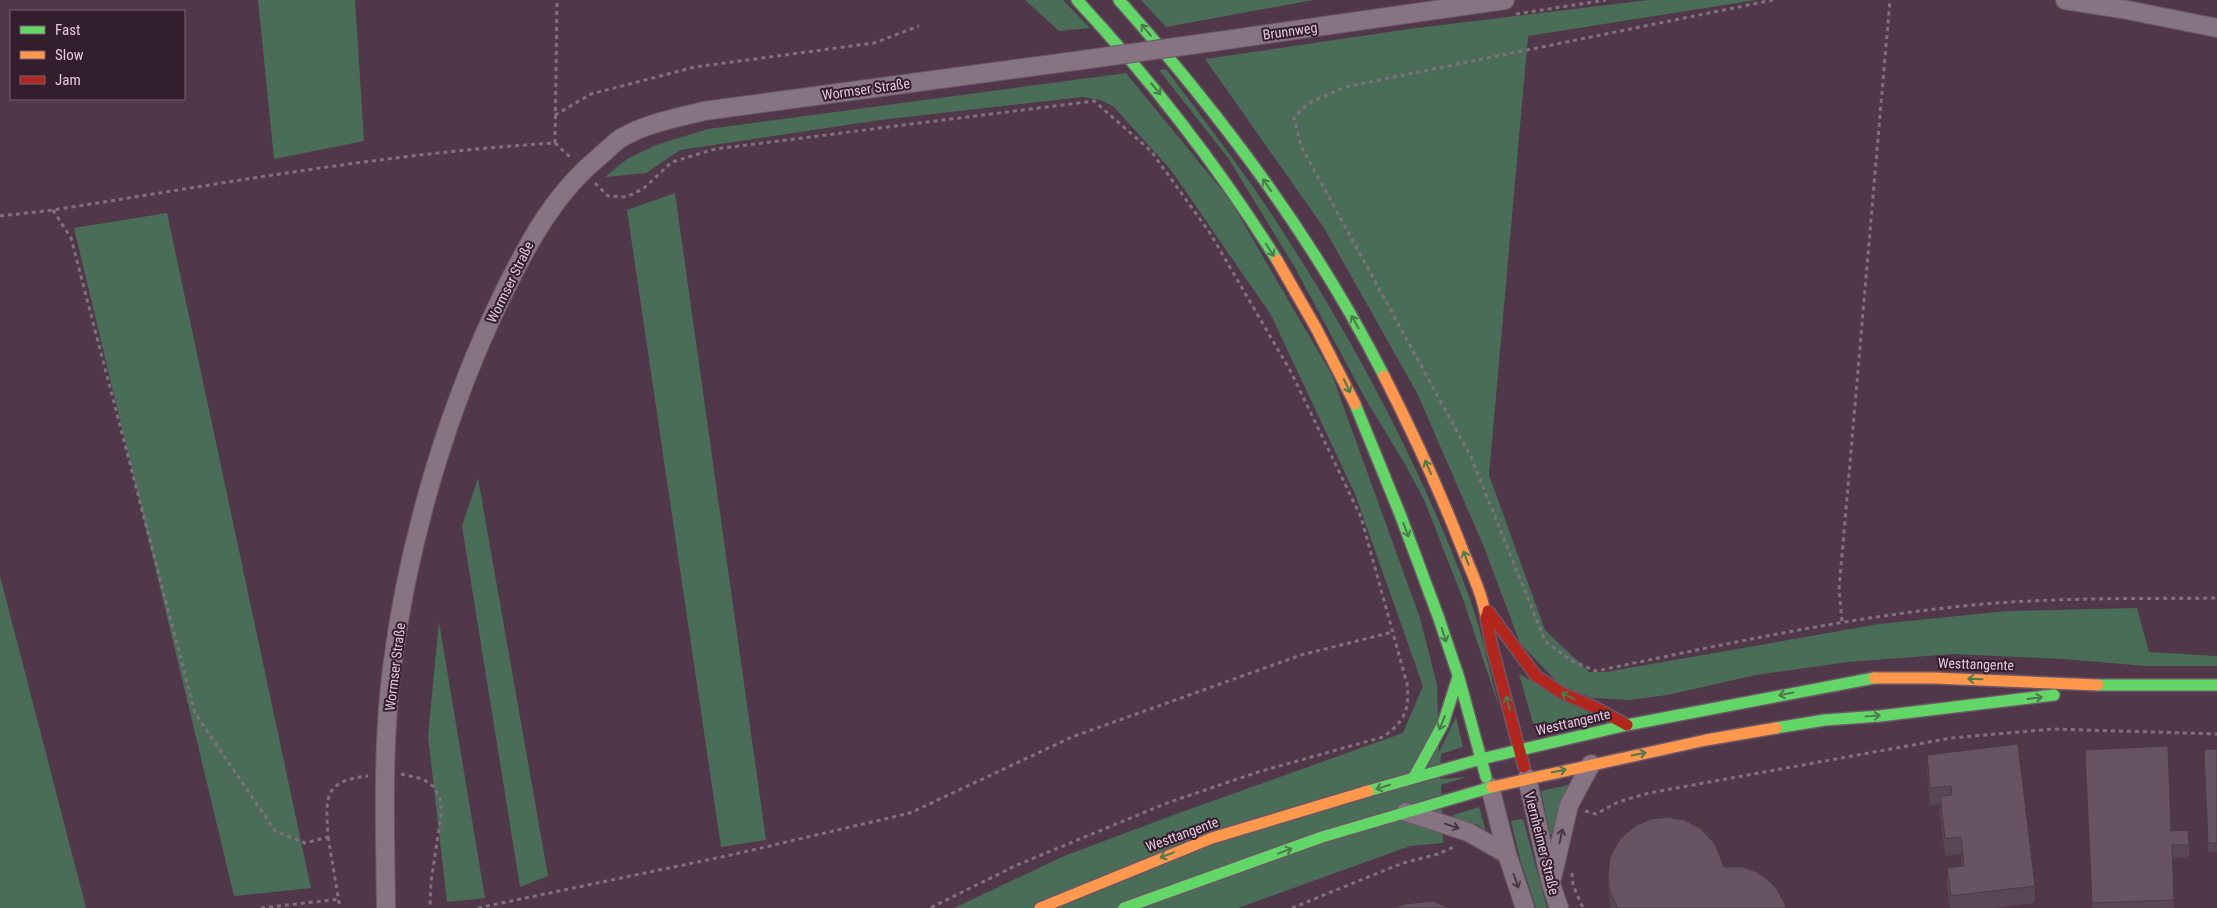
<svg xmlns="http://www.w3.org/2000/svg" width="2217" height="908" viewBox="0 0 2217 908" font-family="'Roboto Condensed',sans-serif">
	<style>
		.green { fill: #496d57 }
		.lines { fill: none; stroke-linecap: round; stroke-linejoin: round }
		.street-casing { stroke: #6c5767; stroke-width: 20 }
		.fast-casing { stroke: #6c5767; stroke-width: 14 }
		.slow-casing { stroke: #6c5767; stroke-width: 14 }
		.jam-casing { stroke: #6c5767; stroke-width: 14 }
		.path { stroke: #81717e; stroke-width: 3; stroke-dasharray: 4 4; stroke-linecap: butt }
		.street { stroke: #867482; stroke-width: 18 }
		.fast { stroke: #63d668; stroke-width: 11 }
		.slow { stroke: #ff974d; stroke-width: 11 }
		.jam { stroke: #b3261e; stroke-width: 11 }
		.street-bridge-casing { stroke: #6c5767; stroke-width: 20; stroke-linecap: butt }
		.street-bridge { stroke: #867482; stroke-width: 18 }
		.wall { fill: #594755 }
		.building { fill: #685363; stroke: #493a45 }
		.oneway { stroke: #4b7a4b }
		.oneway2 { stroke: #483443 }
		.labels { text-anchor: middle; stroke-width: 4; stroke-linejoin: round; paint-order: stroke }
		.street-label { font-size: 14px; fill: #e4c8dc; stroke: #331e2e }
	</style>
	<rect width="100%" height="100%" fill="#50384a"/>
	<g class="green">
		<path d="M258,0H355L364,141L274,159Z"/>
		<path d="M1025,0H1063L1090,28L1059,31Z"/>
		<path d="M1141,0H1313L1166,27Z"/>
		<path d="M1649,0H1756L1528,36L1489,475L1545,630L1589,672H1606L1879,624L2008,611L2137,608L2149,652L2217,656V666H2146L2063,659L1953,654L1848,662L1756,675L1667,695L1629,700L1593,698L1560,685L1520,643L1484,547L1417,393L1324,228L1205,59L1409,29Z"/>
		<path d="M1166,69C1194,107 1224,145 1251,184C1339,312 1415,451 1469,596C1483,634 1490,675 1501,713L1464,602L1425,502L1405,464L1366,400L1294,266L1228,158L1159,70Z"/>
		<path d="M1126,73L1230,200L1332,375L1420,618L1437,685L1439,752L1456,717L1463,747L1441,754L1440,779L1467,777L1441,785L1443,843L1410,846L1238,908H954L1064,856L1179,813L1403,733L1423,686L1355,494L1271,315L1171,170L1113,106L1100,100L1083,97L880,120L680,150L646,173L605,177L627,159L656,145L708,129Z"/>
		<path d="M675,193L766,840L721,847L627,210Z"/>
		<path d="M167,213L311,888L234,896L74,228Z"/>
		<path d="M478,478L548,876L520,887L462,526Z"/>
		<path d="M0,576L86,908H0Z"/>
		<path d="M439,622L485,898L447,902L428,736Z"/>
		<path d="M1519,674L1595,716L1535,730Z"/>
		<path d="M1572,784L1558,811L1552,834H1550L1541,791Z"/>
		<path d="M1479,807L1486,831L1478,825L1453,818V815Z"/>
		<path d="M1523,819L1547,908H1536L1520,859L1511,821Z"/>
	</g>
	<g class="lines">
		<g class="street-casing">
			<g id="street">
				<path d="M2065,0L2122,9L2217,28"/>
				<path d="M1212,42L1505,0"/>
				<path d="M1527,778L1551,884L1559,908"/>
				<path d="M1490,787L1507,854L1525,908"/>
				<path d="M1406,812L1468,832L1507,854"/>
				<path d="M1552,878L1569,805L1591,764"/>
				<path d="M386,908C385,828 382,747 392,668C408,541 448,405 505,290C530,239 556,192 600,156C607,150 614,143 621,138C647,123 676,118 704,111L1075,61"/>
			</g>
		</g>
		<g class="fast-casing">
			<g id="fast">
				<path d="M1077,0C1152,81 1218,166 1277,260"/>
				<path d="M1119,0C1221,115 1314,238 1384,376"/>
				<path d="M1355,404L1400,514L1438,616L1459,678L1486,777"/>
				<path d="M2098,685H2217"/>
				<path d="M1776,728L1825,720L1880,716L2054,695"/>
				<path d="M1414,777L1443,724L1458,677"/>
				<path d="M1368,791L1481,759L1627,725L1874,678"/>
				<path d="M1124,908L1322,837L1492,787"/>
			</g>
		</g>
		<g class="slow-casing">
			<g id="slow">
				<path d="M1277,260L1316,328L1355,404"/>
				<path d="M1384,376C1413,433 1440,491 1463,551C1472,573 1482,594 1486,617"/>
				<path d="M1874,678H1934L2098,685"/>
				<path d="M1492,787L1706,740L1776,728"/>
				<path d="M1040,908L1212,838L1368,791"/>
			</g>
		</g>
		<g class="jam-casing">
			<g id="jam">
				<path d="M1488,611L1536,676L1562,693L1594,707L1627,725"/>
				<path d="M1486,617L1491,643L1524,767"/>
			</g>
		</g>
		<g class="path">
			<path d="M1773,0L1345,87L1307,104L1294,118L1301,146L1471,457L1545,641L1570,660L1596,671C1712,647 1828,621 1945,608C2035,597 2127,599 2217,598"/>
			<path d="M1516,14L1606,0"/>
			<path d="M555,115L591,94L695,67L874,43L919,26"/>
			<path d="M555,143L557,0"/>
			<path d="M595,183L608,196L626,197L643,189L672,162L715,149L1094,101L1151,151L1210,233L1291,372L1361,517L1407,684C1410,710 1404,722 1383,737L1258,772L1167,803L1017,865L930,908"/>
			<path d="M53,210L71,238L195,713L275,831L305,843L328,837C326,798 322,781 368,776"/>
			<path d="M0,216L53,210C220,184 386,153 555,143L572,159"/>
			<path d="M1842,621L1839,590L1890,0"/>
			<path d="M401,774L423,779L434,787L441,801V815L431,882L430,908"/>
			<path d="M1585,811L1596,814L1618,802L1649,793L1951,738L2053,729L2217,734"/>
			<path d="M328,837L340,908"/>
			<path d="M1572,873L1573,885L1583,908"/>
			<path d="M261,908L340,899"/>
			<path d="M478,908L731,855L910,813L1072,737L1301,655L1393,632"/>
			<path d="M1292,908L1403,863L1438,854L1456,846"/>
		</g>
		<use href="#street" class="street"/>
		<use href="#fast" class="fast"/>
		<use href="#slow" class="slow"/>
		<use href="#jam" class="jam"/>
		<g class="street-bridge-casing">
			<path id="street-bridge" d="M1075,61L1212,42"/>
		</g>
		<use href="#street-bridge" class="street-bridge"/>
	</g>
	<g class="wall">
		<path d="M2217,749V852H2208L2204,759Z"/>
		<path d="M2085,750L2171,831L2189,845V857L2172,858L2174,908H2092Z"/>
		<path d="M1927,755L2035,886V903L1994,908H1950L1947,885V868L1962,867L1961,854L1945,856L1940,813V804L1930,805L1927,772Z"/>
		<path d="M1724,867L1786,908H1611L1610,905L1608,889V876Z"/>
	</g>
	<g class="building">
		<path d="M2018,744L2035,886L1951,896L1947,868L1964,866L1961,837L1945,839L1940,796L1952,795L1951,786L1930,788L1927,755Z"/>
		<path d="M2168,746L2171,831L2188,830L2189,845H2172L2174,900L2092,903L2085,750Z"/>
		<path d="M2217,749V843H2208L2204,750Z"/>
		<path d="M1667,817L1684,820L1700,828L1715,844L1724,867H1742L1755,871L1766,878L1776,888L1785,904L1786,908H1618L1610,892L1608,876L1610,857L1620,839L1635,826L1651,819Z"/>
		<path d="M1433,901L1449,908H1393L1405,904Z"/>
	</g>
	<defs><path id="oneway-shaft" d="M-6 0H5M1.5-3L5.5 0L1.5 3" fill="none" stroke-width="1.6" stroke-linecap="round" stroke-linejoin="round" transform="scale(1.25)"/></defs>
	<g class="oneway">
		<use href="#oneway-shaft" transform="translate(1146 30) rotate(-130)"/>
		<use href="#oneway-shaft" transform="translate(1156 89) rotate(50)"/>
		<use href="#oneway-shaft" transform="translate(1267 185) rotate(-124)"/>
		<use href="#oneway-shaft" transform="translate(1270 250) rotate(57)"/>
		<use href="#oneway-shaft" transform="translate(1355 322) rotate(-119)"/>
		<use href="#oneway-shaft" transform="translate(1347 386) rotate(66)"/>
		<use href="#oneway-shaft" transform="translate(1428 467) rotate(-114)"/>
		<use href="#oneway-shaft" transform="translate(1406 530) rotate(69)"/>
		<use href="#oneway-shaft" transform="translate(1466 558) rotate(-111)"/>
		<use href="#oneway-shaft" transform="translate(1444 635) rotate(72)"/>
		<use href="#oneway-shaft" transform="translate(1975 679) rotate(-178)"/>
		<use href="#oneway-shaft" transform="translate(1786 694) rotate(169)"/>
		<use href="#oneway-shaft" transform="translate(1568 696) rotate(-156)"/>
		<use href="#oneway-shaft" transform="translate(2035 698) rotate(-7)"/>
		<use href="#oneway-shaft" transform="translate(1508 703) rotate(-106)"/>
		<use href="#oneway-shaft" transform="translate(1873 716) rotate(-4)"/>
		<use href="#oneway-shaft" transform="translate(1442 723) rotate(112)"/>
		<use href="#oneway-shaft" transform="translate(1639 754) rotate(-12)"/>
		<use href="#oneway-shaft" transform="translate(1559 771) rotate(-12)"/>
		<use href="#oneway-shaft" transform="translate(1383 787) rotate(163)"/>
		<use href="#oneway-shaft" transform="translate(1285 851) rotate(-20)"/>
		<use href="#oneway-shaft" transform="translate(1167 855) rotate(159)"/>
	</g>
	<g class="oneway2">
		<use href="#oneway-shaft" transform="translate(1452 826) rotate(18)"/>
		<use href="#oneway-shaft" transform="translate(1561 836) rotate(-78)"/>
		<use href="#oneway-shaft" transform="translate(1516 881) rotate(71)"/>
	</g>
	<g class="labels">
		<g class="street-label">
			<text transform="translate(1290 31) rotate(-8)" y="5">Brunnweg</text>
			<text transform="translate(866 89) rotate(-8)" y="5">Wormser Straße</text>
			<text transform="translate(510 282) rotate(-64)" y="5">Wormser Straße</text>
			<text transform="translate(1976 664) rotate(2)" y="5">Westtangente</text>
			<text transform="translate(395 667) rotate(-83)" y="5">Wormser Straße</text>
			<text transform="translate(1573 722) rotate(-13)" y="5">Westtangente</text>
			<text transform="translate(1182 834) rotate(-20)" y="5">Westtangente</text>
			<text transform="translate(1542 843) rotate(76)" y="5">Viernheimer Straße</text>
		</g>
	</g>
	<rect x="10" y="10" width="175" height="90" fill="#331e2e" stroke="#7a6274"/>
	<rect x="20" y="26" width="25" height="8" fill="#63d668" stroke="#7a6274"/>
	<text x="55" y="35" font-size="15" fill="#e4c8dc">Fast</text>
	<rect x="20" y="51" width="25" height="8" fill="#ff974d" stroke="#7a6274"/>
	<text x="55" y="60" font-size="15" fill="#e4c8dc">Slow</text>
	<rect x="20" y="76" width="25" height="8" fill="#b3261e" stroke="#7a6274"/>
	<text x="55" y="85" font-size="15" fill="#e4c8dc">Jam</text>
</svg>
